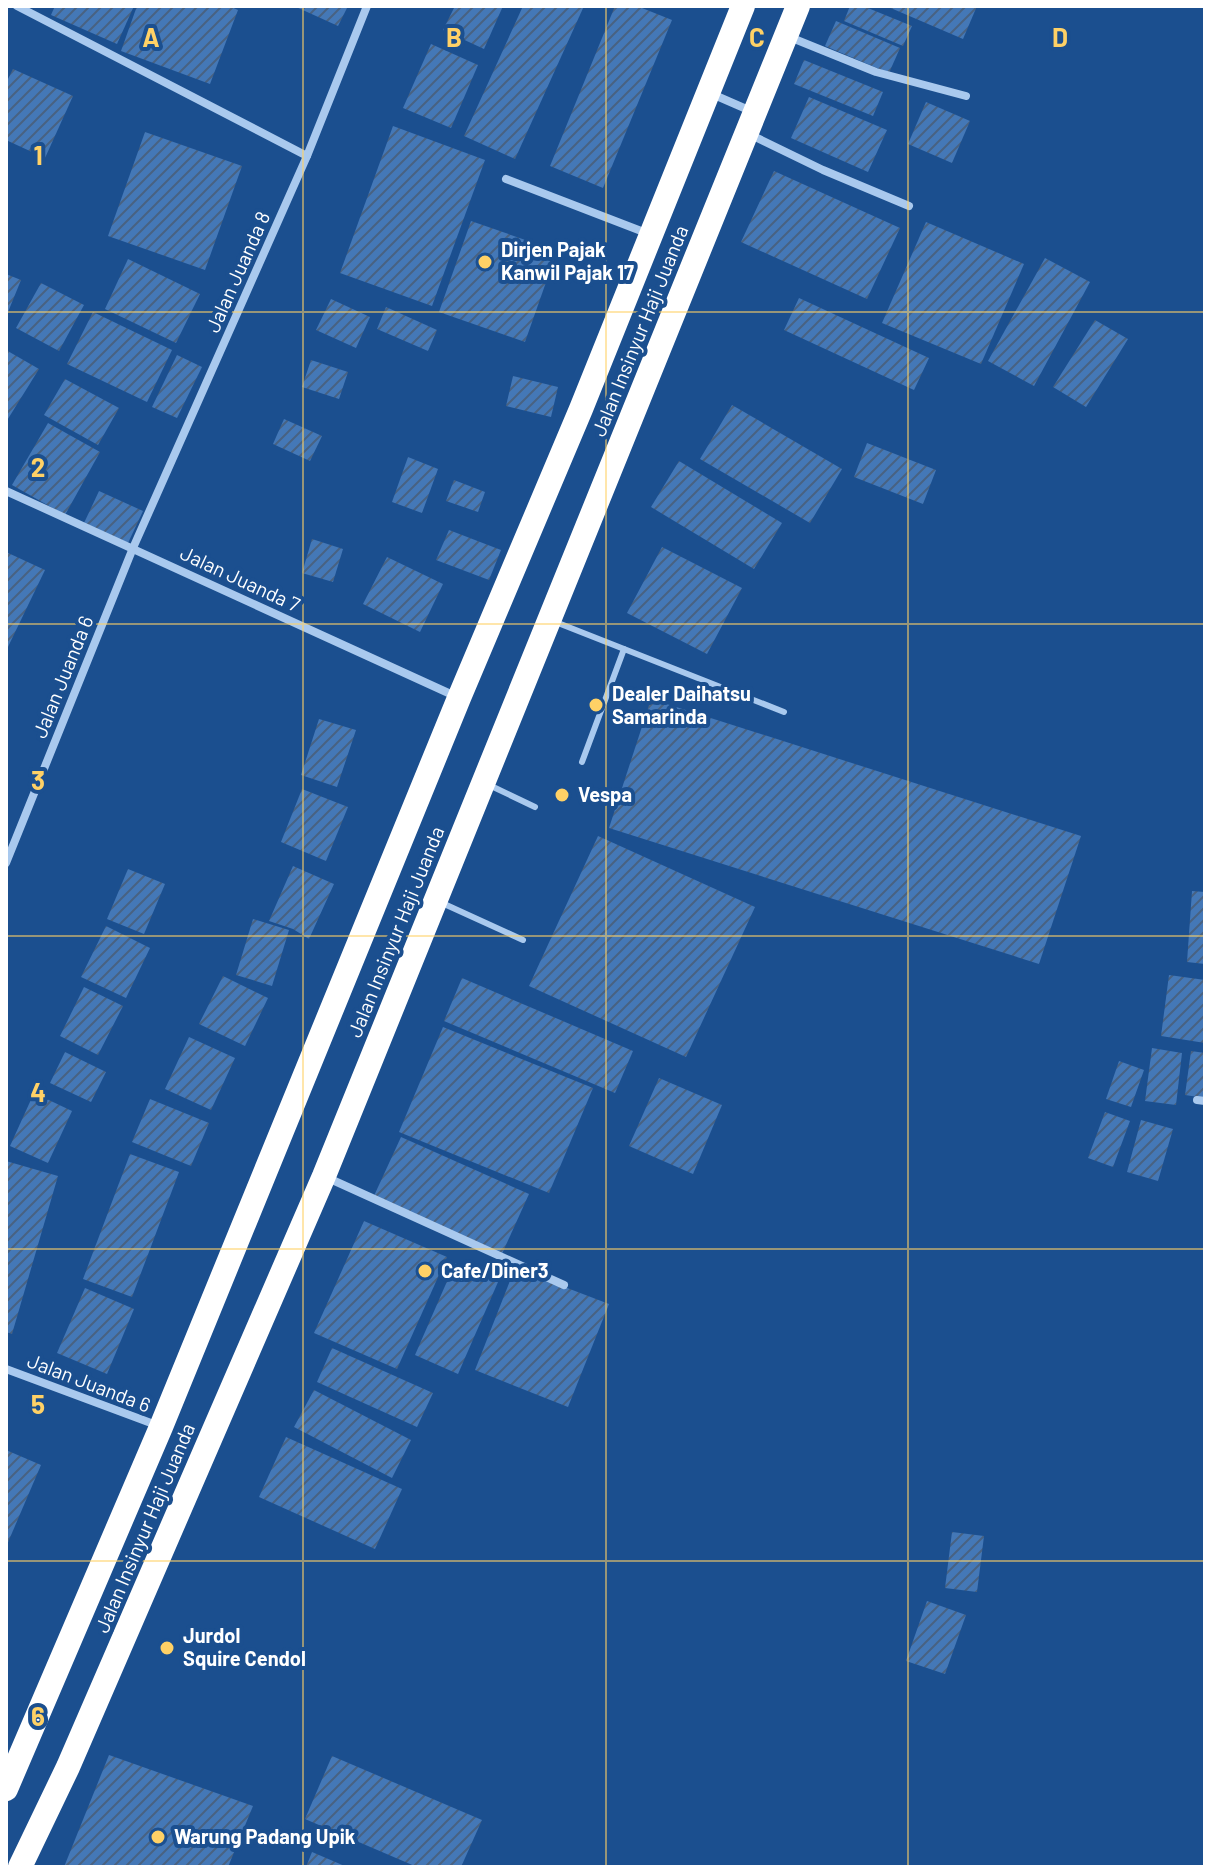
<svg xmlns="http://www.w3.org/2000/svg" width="1211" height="1873" viewBox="0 0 1211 1873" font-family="Barlow,sans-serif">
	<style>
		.building { fill: url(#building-hatch) }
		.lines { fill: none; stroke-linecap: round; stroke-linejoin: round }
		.lane { stroke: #a9c9ee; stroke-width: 6 }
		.street { stroke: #a9c9ee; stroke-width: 8 }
		.highway { stroke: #fff; stroke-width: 24 }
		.grid { fill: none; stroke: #ffd166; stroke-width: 2; stroke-opacity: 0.55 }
		.poi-dot { fill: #ffd166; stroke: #1b4f8f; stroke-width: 3 }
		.labels { text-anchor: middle; stroke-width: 8; stroke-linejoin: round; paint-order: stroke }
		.poi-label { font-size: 20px; font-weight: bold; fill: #fff; stroke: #1b4f8f; text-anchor: start }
		.street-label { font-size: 20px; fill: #fff; stroke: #1b4f8f }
		.grid-label { font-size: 26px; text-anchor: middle; font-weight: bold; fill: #ffd166; stroke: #1b4f8f; stroke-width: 8; stroke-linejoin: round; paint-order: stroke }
	</style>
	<defs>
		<pattern id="building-hatch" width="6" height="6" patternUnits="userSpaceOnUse" patternTransform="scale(2)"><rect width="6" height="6" fill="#4478b7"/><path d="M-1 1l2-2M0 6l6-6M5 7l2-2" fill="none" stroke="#486282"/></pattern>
	</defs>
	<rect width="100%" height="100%" fill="#1b4f8f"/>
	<g class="building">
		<path d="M55,6H134L117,44L51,15Z"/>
		<path d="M137,6H229L238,10L210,84L121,51Z"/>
		<path d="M294,6H348L338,26Z"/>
		<path d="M455,6H503L484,49L443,30Z"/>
		<path d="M523,6H584L515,159L464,136Z"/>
		<path d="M615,6H637L672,20L603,188L550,166Z"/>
		<path d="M850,6H863L912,26L903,46L844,21Z"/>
		<path d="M886,6H977L963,39Z"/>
		<path d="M836,21L900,48L889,73L825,46Z"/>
		<path d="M431,44L478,65L451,128L403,108Z"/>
		<path d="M804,60L883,92L873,116L794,84Z"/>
		<path d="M13,69L73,96L45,158L6,140V83Z"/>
		<path d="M809,97L887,130L868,172L791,138Z"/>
		<path d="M926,102L970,121L952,163L908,144Z"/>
		<path d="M393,126L485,160L432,306L340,273Z"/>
		<path d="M145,132L242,166L205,270L108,236Z"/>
		<path d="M774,171L900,228L867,299L741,242Z"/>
		<path d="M471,221L557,251L525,342L439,312Z"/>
		<path d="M926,222L1024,264L981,364L882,323Z"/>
		<path d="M1045,258L1090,282L1034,386L988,361Z"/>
		<path d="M128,259L200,294L176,343L105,309Z"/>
		<path d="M6,274L21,280L6,317Z"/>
		<path d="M41,283L84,305L59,351L16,328Z"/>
		<path d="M799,298L929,358L914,390L784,330Z"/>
		<path d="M331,299L370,317L356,348L316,330Z"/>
		<path d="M386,307L437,330L428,351L377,329Z"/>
		<path d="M93,312L172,350L147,402L67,364Z"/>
		<path d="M1095,320L1128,339L1086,407L1053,387Z"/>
		<path d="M6,350L39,369L6,422Z"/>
		<path d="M177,355L202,367L177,418L152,407Z"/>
		<path d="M311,360L348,372L339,399L302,387Z"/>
		<path d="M513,376L558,387L551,417L506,406Z"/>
		<path d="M65,379L119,408L98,445L44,415Z"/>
		<path d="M732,405L842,469L810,523L700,459Z"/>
		<path d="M284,419L322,436L310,461L273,444Z"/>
		<path d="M48,423L100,452L65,515L12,485Z"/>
		<path d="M867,443L936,470L923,504L854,477Z"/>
		<path d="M408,457L438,469L422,513L392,502Z"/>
		<path d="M679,461L782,523L754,569L651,507Z"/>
		<path d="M454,480L485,492L478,512L446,501Z"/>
		<path d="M99,491L143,511L128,543L84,523Z"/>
		<path d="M449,530L501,550L489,580L436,560Z"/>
		<path d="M312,539L343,549L333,582L302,573Z"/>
		<path d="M662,547L742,588L707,654L627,613Z"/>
		<path d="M6,552L45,570L6,651Z"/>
		<path d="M387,557L443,584L420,632L363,604Z"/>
		<path d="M651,699L1081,836L1039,964L609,828Z"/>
		<path d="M319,719L356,730L337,787L301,775Z"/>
		<path d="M302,789L348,807L326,861L281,842Z"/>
		<path d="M598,836L755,907L686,1057L529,986Z"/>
		<path d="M293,866L334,884L309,939L293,929L269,921Z"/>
		<path d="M128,869L165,884L144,934L107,919Z"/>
		<path d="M1192,891L1205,892V964L1187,962Z"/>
		<path d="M253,919L289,930L272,986L236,975Z"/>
		<path d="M106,926L150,948L126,998L81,977Z"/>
		<path d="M1169,975L1205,980V1043L1161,1036Z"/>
		<path d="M223,976L268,998L245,1046L199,1024Z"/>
		<path d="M462,978L633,1051L615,1093L444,1021Z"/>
		<path d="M84,987L123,1006L98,1055L60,1036Z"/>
		<path d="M443,1027L593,1088L549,1193L399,1132Z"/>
		<path d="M189,1037L235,1058L211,1110L165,1089Z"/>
		<path d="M1152,1048L1182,1053L1176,1105L1145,1101Z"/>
		<path d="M1191,1051L1205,1053V1098L1185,1095Z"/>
		<path d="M65,1052L106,1072L91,1102L50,1083Z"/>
		<path d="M1119,1061L1144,1070L1131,1107L1106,1099Z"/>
		<path d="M659,1078L722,1105L693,1174L629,1146Z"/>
		<path d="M34,1093L72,1111L48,1163L10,1146Z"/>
		<path d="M150,1099L209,1123L191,1166L132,1142Z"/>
		<path d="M1105,1112L1130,1121L1113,1167L1088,1158Z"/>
		<path d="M1141,1120L1173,1129L1158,1181L1127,1172Z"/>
		<path d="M401,1137L529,1194L501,1256L373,1198Z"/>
		<path d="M130,1154L179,1172L132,1297L83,1279Z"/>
		<path d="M6,1161L58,1176L12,1334L6,1332Z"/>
		<path d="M364,1221L447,1257L397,1369L314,1333Z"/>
		<path d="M455,1263L498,1282L458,1374L415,1355Z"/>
		<path d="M515,1268L609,1304L568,1407L475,1370Z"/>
		<path d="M85,1288L134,1309L107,1374L57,1353Z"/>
		<path d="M332,1348L433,1393L417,1427L317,1382Z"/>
		<path d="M314,1390L411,1440L392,1478L294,1427Z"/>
		<path d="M286,1437L402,1489L375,1549L259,1497Z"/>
		<path d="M6,1450L41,1465L6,1547Z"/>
		<path d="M952,1532L984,1536L977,1592L945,1588Z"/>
		<path d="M927,1601L966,1615L945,1674L906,1661Z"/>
		<path d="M109,1755L253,1806L228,1867H64Z"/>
		<path d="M332,1756L482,1820L461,1867H417L305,1819Z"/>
		<path d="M312,1852L347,1867H306Z"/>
	</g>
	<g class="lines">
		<g class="lane">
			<path d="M553,621L784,712"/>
			<path d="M582,762L624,649"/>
			<path d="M489,785L535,807"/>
			<path d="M442,903L523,940"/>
		</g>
		<g class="street">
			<path d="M17,6L307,156"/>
			<path d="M787,36L876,72L966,96"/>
			<path d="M712,94L751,111"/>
			<path d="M751,135L823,170L909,206"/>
			<path d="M506,179L649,234"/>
			<path d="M6,491L455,696"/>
			<path d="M6,863L133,548L307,156L367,6"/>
			<path d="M1197,1100L1205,1101"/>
			<path d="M328,1178L564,1285"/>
			<path d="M6,1369L159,1426"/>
		</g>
		<g class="highway">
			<path d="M6,1789L161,1427L459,698L581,409L743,6"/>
			<path d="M20,1867L68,1767L324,1176L798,6"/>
		</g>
	</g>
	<path class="grid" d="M303,6V1867M606,6V1867M908,6V1867M6,312H1205M6,624H1205M6,936H1205M6,1249H1205M6,1561H1205"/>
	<g class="poi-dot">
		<circle cx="485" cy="262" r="8"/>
		<circle cx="596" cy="705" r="8"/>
		<circle cx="562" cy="795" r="8"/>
		<circle cx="425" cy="1271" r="8"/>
		<circle cx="167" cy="1648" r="8"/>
		<circle cx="158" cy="1837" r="8"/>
	</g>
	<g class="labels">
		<g class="poi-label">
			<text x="501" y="257">Dirjen Pajak<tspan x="501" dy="23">Kanwil Pajak 17</tspan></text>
			<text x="612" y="701">Dealer Daihatsu<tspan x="612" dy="23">Samarinda</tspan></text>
			<text x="578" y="802">Vespa</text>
			<text x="441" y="1278">Cafe/Diner3</text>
			<text x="183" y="1643">Jurdol<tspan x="183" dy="23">Squire Cendol</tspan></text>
			<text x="174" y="1844">Warung Padang Upik</text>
		</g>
		<g class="street-label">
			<text transform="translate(238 272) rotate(-66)" y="7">Jalan Juanda 8</text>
			<text transform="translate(640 331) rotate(-68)" y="7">Jalan Insinyur Haji Juanda</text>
			<text transform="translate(240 579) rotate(25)" y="7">Jalan Juanda 7</text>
			<text transform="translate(63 677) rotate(-68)" y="7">Jalan Juanda 6</text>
			<text transform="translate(396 932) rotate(-68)" y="7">Jalan Insinyur Haji Juanda</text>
			<text transform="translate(89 1383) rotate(21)" y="7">Jalan Juanda 6</text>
			<text transform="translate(145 1528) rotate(-67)" y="7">Jalan Insinyur Haji Juanda</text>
		</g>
	</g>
	<g class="grid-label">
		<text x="151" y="47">A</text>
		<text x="454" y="47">B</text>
		<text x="757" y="47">C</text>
		<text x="1060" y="47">D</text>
		<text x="38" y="165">1</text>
		<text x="38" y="477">2</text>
		<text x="38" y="790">3</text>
		<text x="38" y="1102">4</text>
		<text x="38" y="1414">5</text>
		<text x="38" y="1726">6</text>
	</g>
	<rect width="1211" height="1873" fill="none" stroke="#ffffff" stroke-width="16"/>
</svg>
